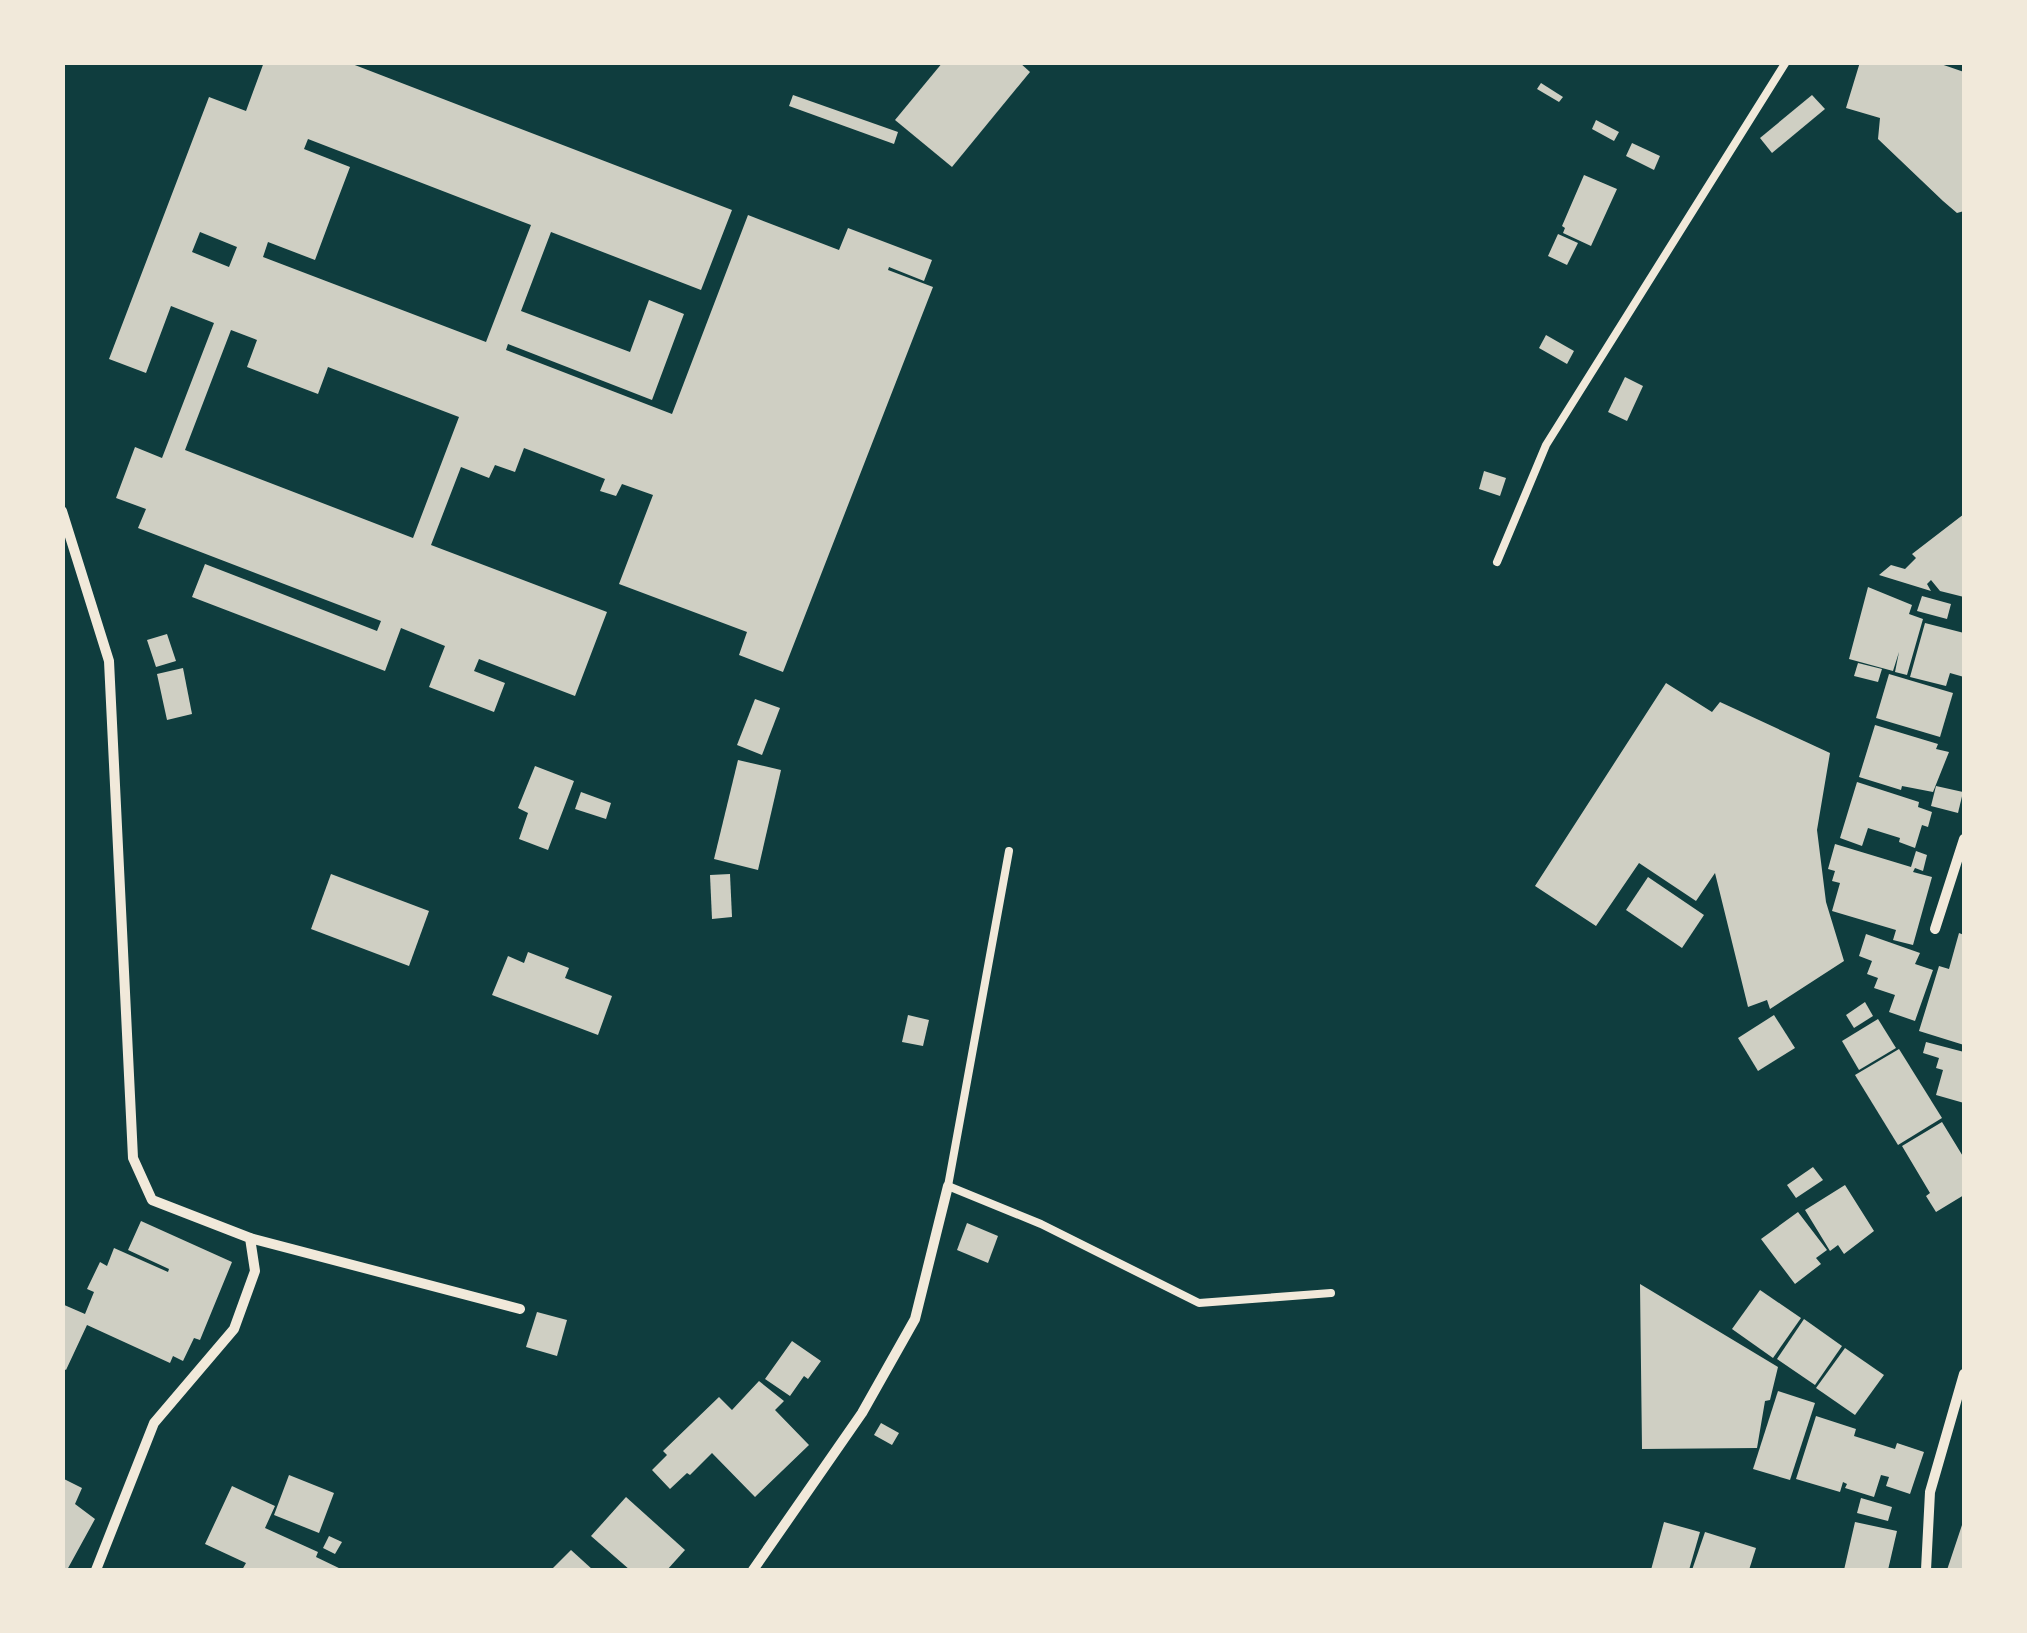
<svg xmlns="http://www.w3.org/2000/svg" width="2027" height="1633" viewBox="0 0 2027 1633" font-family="'Golos Text',sans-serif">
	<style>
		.building { fill: #cfcfc3; fill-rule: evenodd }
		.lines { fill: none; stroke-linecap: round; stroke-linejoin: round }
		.service { stroke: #f1e9da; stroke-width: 8 }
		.minor { stroke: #f1e9da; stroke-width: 10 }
	</style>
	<rect width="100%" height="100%" fill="#0f3d3e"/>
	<g class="building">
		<path d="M264,62H347L732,210L701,290L551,232L521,311L630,352L649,300L684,314L652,400L508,344L506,350L672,414L748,215L839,250L848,228L932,260L924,281L889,267L888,270L933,287L783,672L739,655L747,632L619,584L653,495L622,484L616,496L600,491L605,479L524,448L515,472L495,465L489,478L461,467L431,545L607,612L575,696L479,659L474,671L505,683L494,712L429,687L445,646L401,628L385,671L192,597L205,564L377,631L381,621L138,528L146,509L116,498L135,447L162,458L214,323L171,306L146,373L109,359L209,97L246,111ZM308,139L531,225L486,342L263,257L268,242L315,260L331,217L350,167L304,149ZM200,232L237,247L229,267L192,252ZM231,330L257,340L247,367L318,394L328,367L459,417L413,538L185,450Z"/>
		<path d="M943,62H1019L1030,72L952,167L895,120Z"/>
		<path d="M1860,62H1935L1964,72V211L1957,213L1943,201L1878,139L1880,118L1846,108Z"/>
		<path d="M1541,83L1563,97L1559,102L1537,89Z"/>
		<path d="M793,95L898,132L894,144L789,106Z"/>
		<path d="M1812,95L1825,109L1772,153L1760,138Z"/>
		<path d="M1596,120L1619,132L1614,141L1592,129Z"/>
		<path d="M1632,143L1660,156L1654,170L1626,156Z"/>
		<path d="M1584,175L1617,189L1591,246L1563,233L1565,228L1562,226Z"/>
		<path d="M1558,234L1578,243L1567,265L1548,256Z"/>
		<path d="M1546,335L1574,351L1567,364L1539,348Z"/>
		<path d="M1625,377L1643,386L1627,421L1608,412Z"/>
		<path d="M1484,471L1506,478L1500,496L1479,489Z"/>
		<path d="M1964,514V597L1940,591L1931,580L1927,584L1931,591L1879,575L1891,565L1905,569L1916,558L1912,554Z"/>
		<path d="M1868,587L1912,605L1909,614L1923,619L1907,675L1895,672L1899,652L1893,671L1849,659Z"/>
		<path d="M1922,596L1951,604L1947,619L1917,611Z"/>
		<path d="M1925,623L1964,633V677L1950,673L1946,686L1910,677Z"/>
		<path d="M167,634L176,661L156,667L147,640Z"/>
		<path d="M1858,663L1882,669L1878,682L1854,676Z"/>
		<path d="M183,668L192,714L167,720L157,674Z"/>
		<path d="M1889,674L1953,693L1940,737L1876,718Z"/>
		<path d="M1666,683L1712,712L1720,702L1830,753L1817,830L1826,902L1844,961L1770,1009L1767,1000L1748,1007L1715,873L1696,901L1639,863L1596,926L1535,886Z"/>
		<path d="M755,699L780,708L762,755L737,745Z"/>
		<path d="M1875,725L1938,744L1936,749L1949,752L1933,792L1902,786L1901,790L1859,777Z"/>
		<path d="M738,760L781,770L758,870L714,859Z"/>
		<path d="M535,766L574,781L548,850L519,839L528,813L518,808Z"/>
		<path d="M1857,782L1919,802L1918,807L1932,812L1928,827L1922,825L1915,848L1899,842L1900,838L1868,828L1862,846L1840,838Z"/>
		<path d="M1936,786L1963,792L1958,813L1931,806Z"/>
		<path d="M581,792L611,803L606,819L575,809Z"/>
		<path d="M1835,844L1911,867L1916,851L1927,855L1923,871L1915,868L1913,872L1932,877L1913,945L1893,940L1896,930L1832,911L1840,883L1832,881L1835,871L1828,869Z"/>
		<path d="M331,874L429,911L409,966L311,929Z"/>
		<path d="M730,874L732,917L712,919L710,875Z"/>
		<path d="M1648,877L1704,915L1682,948L1626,910Z"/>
		<path d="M1959,933L1964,935V1045L1919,1031L1939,966L1949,969Z"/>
		<path d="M1866,934L1920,953L1915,964L1933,970L1915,1021L1889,1012L1895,995L1874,988L1878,978L1867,974L1872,961L1859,956Z"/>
		<path d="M528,952L569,968L565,978L612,996L598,1035L492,995L508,956L524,963Z"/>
		<path d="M1865,1002L1873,1016L1854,1028L1846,1015Z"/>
		<path d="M908,1015L929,1020L923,1046L902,1042Z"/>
		<path d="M1774,1015L1795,1048L1758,1071L1738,1038Z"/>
		<path d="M1878,1019L1896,1048L1859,1070L1842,1041Z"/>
		<path d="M1926,1042L1964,1052V1103L1936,1095L1943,1070L1936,1068L1939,1058L1923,1053Z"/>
		<path d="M1899,1049L1942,1118L1898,1145L1855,1075Z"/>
		<path d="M1942,1122L1964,1158V1195L1936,1212L1926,1196L1930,1193L1902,1146Z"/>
		<path d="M1813,1167L1823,1180L1796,1198L1787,1185Z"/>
		<path d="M1845,1185L1874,1231L1844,1254L1838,1245L1830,1251L1805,1210Z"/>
		<path d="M1798,1212L1827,1250L1816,1258L1821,1264L1795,1284L1761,1239Z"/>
		<path d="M141,1221L232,1262L200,1340L194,1338L183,1361L173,1356L170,1363L87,1325L66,1370L62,1368V1304L85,1314L94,1292L87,1289L100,1262L107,1266L114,1248L168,1272L169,1269L128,1250Z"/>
		<path d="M967,1223L998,1236L988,1263L957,1250Z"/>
		<path d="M1640,1284L1778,1367L1770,1400L1765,1401L1757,1448L1642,1449Z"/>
		<path d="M1760,1290L1801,1318L1773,1358L1732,1329Z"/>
		<path d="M537,1312L567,1320L557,1356L526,1347Z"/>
		<path d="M1804,1319L1842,1346L1815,1385L1777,1359Z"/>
		<path d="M792,1341L821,1361L808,1379L804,1376L790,1396L765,1379Z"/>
		<path d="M1845,1348L1884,1375L1855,1415L1816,1388Z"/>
		<path d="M759,1381L784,1401L775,1410L809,1445L755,1497L712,1453L690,1475L687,1473L670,1489L652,1470L667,1455L663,1451L719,1397L732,1410Z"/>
		<path d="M1778,1391L1815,1403L1790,1480L1753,1469Z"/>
		<path d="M1816,1416L1856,1429L1854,1436L1895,1449L1897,1443L1924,1452L1910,1494L1886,1486L1889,1477L1881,1475L1874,1497L1845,1488L1847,1484L1843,1482L1840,1492L1796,1479Z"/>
		<path d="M881,1423L899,1433L892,1445L874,1435Z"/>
		<path d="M289,1475L334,1493L319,1533L274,1515Z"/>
		<path d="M62,1478L82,1488L75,1504L95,1519L67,1570H62Z"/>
		<path d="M232,1486L275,1506L265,1528L318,1552L316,1557L343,1570H242L246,1563L205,1544Z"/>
		<path d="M626,1497L685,1550L667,1570H630L591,1536Z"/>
		<path d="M1861,1498L1892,1507L1888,1521L1857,1513Z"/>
		<path d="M1964,1519V1570H1947Z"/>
		<path d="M1664,1522L1700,1532L1689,1570H1651Z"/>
		<path d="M1855,1522L1897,1531L1888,1570H1844Z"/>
		<path d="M1705,1532L1756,1548L1749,1570H1692Z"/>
		<path d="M329,1536L342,1542L335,1554L323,1548Z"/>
		<path d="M571,1550L593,1570H551Z"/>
	</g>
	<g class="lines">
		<g class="service">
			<path d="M1497,562L1546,445L1786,62"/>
			<path d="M1009,851L948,1186L1041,1224L1199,1303L1331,1293"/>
		</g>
		<g class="minor">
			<path d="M62,511L109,661L133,1158L152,1200L250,1238L255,1271L234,1329L154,1423L96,1570"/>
			<path d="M1935,929L1964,839"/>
			<path d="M250,1238L520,1309"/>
			<path d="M753,1570L862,1413L915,1319L948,1186"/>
			<path d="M1926,1570L1930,1492L1964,1374"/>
		</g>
	</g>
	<rect width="2027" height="1633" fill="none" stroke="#f1e9da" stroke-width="130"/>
</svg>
